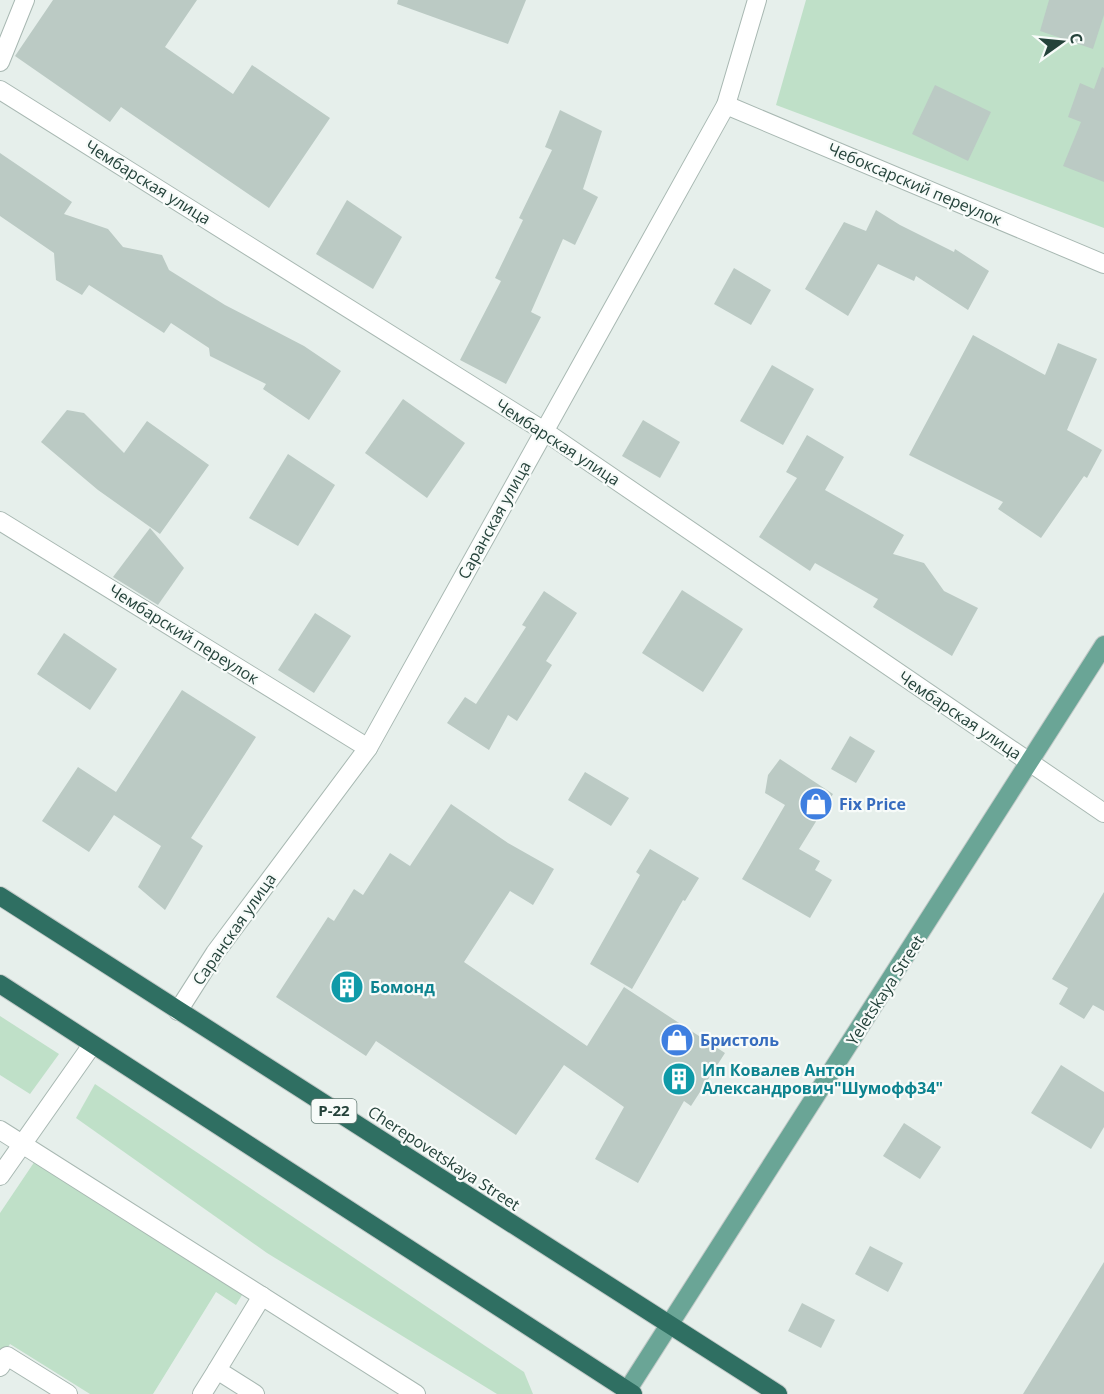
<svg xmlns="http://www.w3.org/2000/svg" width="1104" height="1394" viewBox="0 0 1104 1394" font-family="'Open Sans',sans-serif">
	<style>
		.green { fill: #bfe0c8 }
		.building { fill: #bbcac4 }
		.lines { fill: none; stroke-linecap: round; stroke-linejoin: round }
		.minor-casing { stroke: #a8b8b2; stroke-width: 20 }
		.major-casing { stroke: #c2cac8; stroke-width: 20 }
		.highway-casing { stroke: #c2cac8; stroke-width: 20 }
		.minor { stroke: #fff; stroke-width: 18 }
		.major { stroke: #6aa596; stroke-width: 18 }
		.highway { stroke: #2f6f62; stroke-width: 18 }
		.labels { text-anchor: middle; stroke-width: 4.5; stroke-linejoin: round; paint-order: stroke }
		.shield { fill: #f7fbf9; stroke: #637a73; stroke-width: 1.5 }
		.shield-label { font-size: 15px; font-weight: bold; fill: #24423a }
		.street-label { font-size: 16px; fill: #24423a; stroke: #f7fbf9 }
		.shop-label { font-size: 16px; font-weight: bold; fill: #366cbe; stroke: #f7fbf9; text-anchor: start }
		.culture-label { font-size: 16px; font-weight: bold; fill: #0d838f; stroke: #f7fbf9; text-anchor: start }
	</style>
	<rect width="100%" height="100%" fill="#e6efeb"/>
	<g class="green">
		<path d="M806,0H1104V228L776,105Z"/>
		<path d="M0,1016L59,1054L30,1094L0,1075Z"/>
		<path d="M95,1084L524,1372L533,1394H497L267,1253L76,1118Z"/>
		<path d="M35,1161L245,1290L236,1305L216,1292L153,1394H90L10,1344L0,1359V1213Z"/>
	</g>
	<g class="building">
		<path d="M53,0H197L165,47L233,94L252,65L330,118L269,208L121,107L110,122L15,56Z"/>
		<path d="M398,0H526L508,44L397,4Z"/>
		<path d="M1049,0H1104V15L1093,49L1040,31Z"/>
		<path d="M1102,67L1104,68V182L1063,166L1081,122L1068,117L1080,83L1094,89Z"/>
		<path d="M935,85L991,112L968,161L912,134Z"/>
		<path d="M560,110L602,131L583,189L598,197L575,245L563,239L531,312L541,317L506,384L460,360L501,281L495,278L523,220L519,218L552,150L545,147Z"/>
		<path d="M0,153L72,202L64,214L108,229L123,247L162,255L169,270L225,305L304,346L341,371L309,420L263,389L266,384L210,356L209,348L171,323L164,333L89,285L82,295L56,280L54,253L0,216Z"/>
		<path d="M347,200L402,237L373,289L316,254Z"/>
		<path d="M876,210L900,225L954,252L955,249L989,271L968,310L916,276L914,281L878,264L848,316L805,289L844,222L866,231Z"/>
		<path d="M734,268L771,290L751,325L714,304Z"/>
		<path d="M973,335L1045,375L1058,343L1097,359L1067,430L1102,450L1087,478L1084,476L1041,538L998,509L1003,502L909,455Z"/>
		<path d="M772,365L814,389L783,445L740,421Z"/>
		<path d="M403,399L465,443L427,498L365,453Z"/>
		<path d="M67,410L84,413L124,453L147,421L209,465L160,534L98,490L41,442Z"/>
		<path d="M643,420L680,442L660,478L622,456Z"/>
		<path d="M807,435L844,457L825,490L904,535L893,554L924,563L944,591L978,608L952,656L873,607L878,599L815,563L810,571L759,537L797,478L786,472Z"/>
		<path d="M288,454L335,485L298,546L249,518Z"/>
		<path d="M150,528L184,568L158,605L113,577Z"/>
		<path d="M682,590L743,629L703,692L642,653Z"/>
		<path d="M544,591L577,613L546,661L552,665L517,721L508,715L489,750L447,723L465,697L476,704L526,627L522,625Z"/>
		<path d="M315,613L351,636L314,693L278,670Z"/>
		<path d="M64,633L117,669L90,710L37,674Z"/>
		<path d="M182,690L256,737L191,838L203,846L165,910L138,887L161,846L114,815L89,852L42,821L78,767L116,792Z"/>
		<path d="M850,736L875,751L856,783L831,769Z"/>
		<path d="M780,759L833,794L799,849L820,861L815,870L832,880L810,918L742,879L785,805L765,793L768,775Z"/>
		<path d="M585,772L629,798L611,826L568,800Z"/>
		<path d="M451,804L508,843L554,869L533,905L510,891L464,962L587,1046L624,987L725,1053L691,1106L684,1101L638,1183L595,1159L624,1107L564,1065L516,1135L376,1041L366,1056L276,997L328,917L334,921L354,889L363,895L390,853L410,866Z"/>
		<path d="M650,849L699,878L685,901L683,900L632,989L590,964L640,875L636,872Z"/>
		<path d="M1104,892V1011L1093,1005L1084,1019L1059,1004L1068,988L1052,979Z"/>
		<path d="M1061,1065L1104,1092V1127L1091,1149L1031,1113Z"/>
		<path d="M904,1123L941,1147L920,1179L883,1156Z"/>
		<path d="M870,1246L903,1263L888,1292L855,1274Z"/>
		<path d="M1104,1262V1394H1023Z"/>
		<path d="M802,1303L835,1320L821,1348L788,1331Z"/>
	</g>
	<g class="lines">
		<g class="minor-casing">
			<g id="minor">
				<path d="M0,62L25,0"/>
				<path d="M0,90L544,431L1104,813"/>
				<path d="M726,105L1104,264"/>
				<path d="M0,521L368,748"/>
				<path d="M178,1011L215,953L368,748L726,105L757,0"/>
				<path d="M0,1130L416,1394"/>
				<path d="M0,1176L92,1045"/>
				<path d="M0,1367L7,1356L68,1394"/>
				<path d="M202,1394L217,1370"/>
				<path d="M255,1394L217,1370L262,1296"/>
			</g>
		</g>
		<g class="major-casing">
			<path id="major" d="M625,1394L1104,645"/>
		</g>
		<g class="highway-casing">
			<g id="highway">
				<path d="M0,896L778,1394"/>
				<path d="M0,984L633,1394"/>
			</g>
		</g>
		<use href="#minor" class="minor"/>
		<use href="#major" class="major"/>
		<use href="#highway" class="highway"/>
	</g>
	<defs>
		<g id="shop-disc" transform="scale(1.725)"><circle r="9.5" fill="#3f7fe0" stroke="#f7fbf9"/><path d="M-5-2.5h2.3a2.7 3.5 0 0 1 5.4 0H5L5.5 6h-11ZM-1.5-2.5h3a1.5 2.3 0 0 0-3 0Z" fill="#fff"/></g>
		<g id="building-disc" transform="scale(1.725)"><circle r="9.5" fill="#0f9aa8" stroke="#f7fbf9"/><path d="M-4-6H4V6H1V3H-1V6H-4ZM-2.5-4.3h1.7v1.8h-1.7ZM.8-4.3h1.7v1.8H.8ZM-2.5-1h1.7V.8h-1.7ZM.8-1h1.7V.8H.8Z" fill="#fff"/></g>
	</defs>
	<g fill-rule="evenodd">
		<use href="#shop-disc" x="816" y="804"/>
		<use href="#building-disc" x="347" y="987"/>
		<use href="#shop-disc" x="677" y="1040"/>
		<use href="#building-disc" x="679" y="1079"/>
	</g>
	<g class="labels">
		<rect class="shield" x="311.5" y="1099" width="45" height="24" rx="4.5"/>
		<g class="shield-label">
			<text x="334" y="1116">Р-22</text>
		</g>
		<g class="street-label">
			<text transform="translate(148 182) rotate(32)" y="6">Чембарская улица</text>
			<text transform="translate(915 184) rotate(23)" y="6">Чебоксарский переулок</text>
			<text transform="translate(558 442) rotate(33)" y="6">Чембарская улица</text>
			<text transform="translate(494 520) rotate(-61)" y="6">Саранская улица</text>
			<text transform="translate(184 634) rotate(32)" y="6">Чембарский переулок</text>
			<text transform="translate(960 715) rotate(34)" y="6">Чембарская улица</text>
			<text transform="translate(234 929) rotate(-55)" y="6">Саранская улица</text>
			<text transform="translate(885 990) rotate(-57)" y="6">Yeletskaya Street</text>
			<text transform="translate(444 1158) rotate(33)" y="6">Cherepovetskaya Street</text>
		</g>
		<g class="shop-label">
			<text x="839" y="810">Fix Price</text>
			<text x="700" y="1046">Бристоль</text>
		</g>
		<g class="culture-label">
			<text x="370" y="993">Бомонд</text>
			<text x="702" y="1076">Ип Ковалев Антон<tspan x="702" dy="18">Александрович"Шумофф34"</tspan></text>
		</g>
	</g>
	<g transform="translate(1062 42) rotate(75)" stroke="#f7fbf9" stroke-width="4.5" paint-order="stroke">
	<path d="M0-4.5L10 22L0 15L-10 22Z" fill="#24423a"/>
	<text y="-9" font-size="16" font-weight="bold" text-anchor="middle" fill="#24423a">С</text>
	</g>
</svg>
